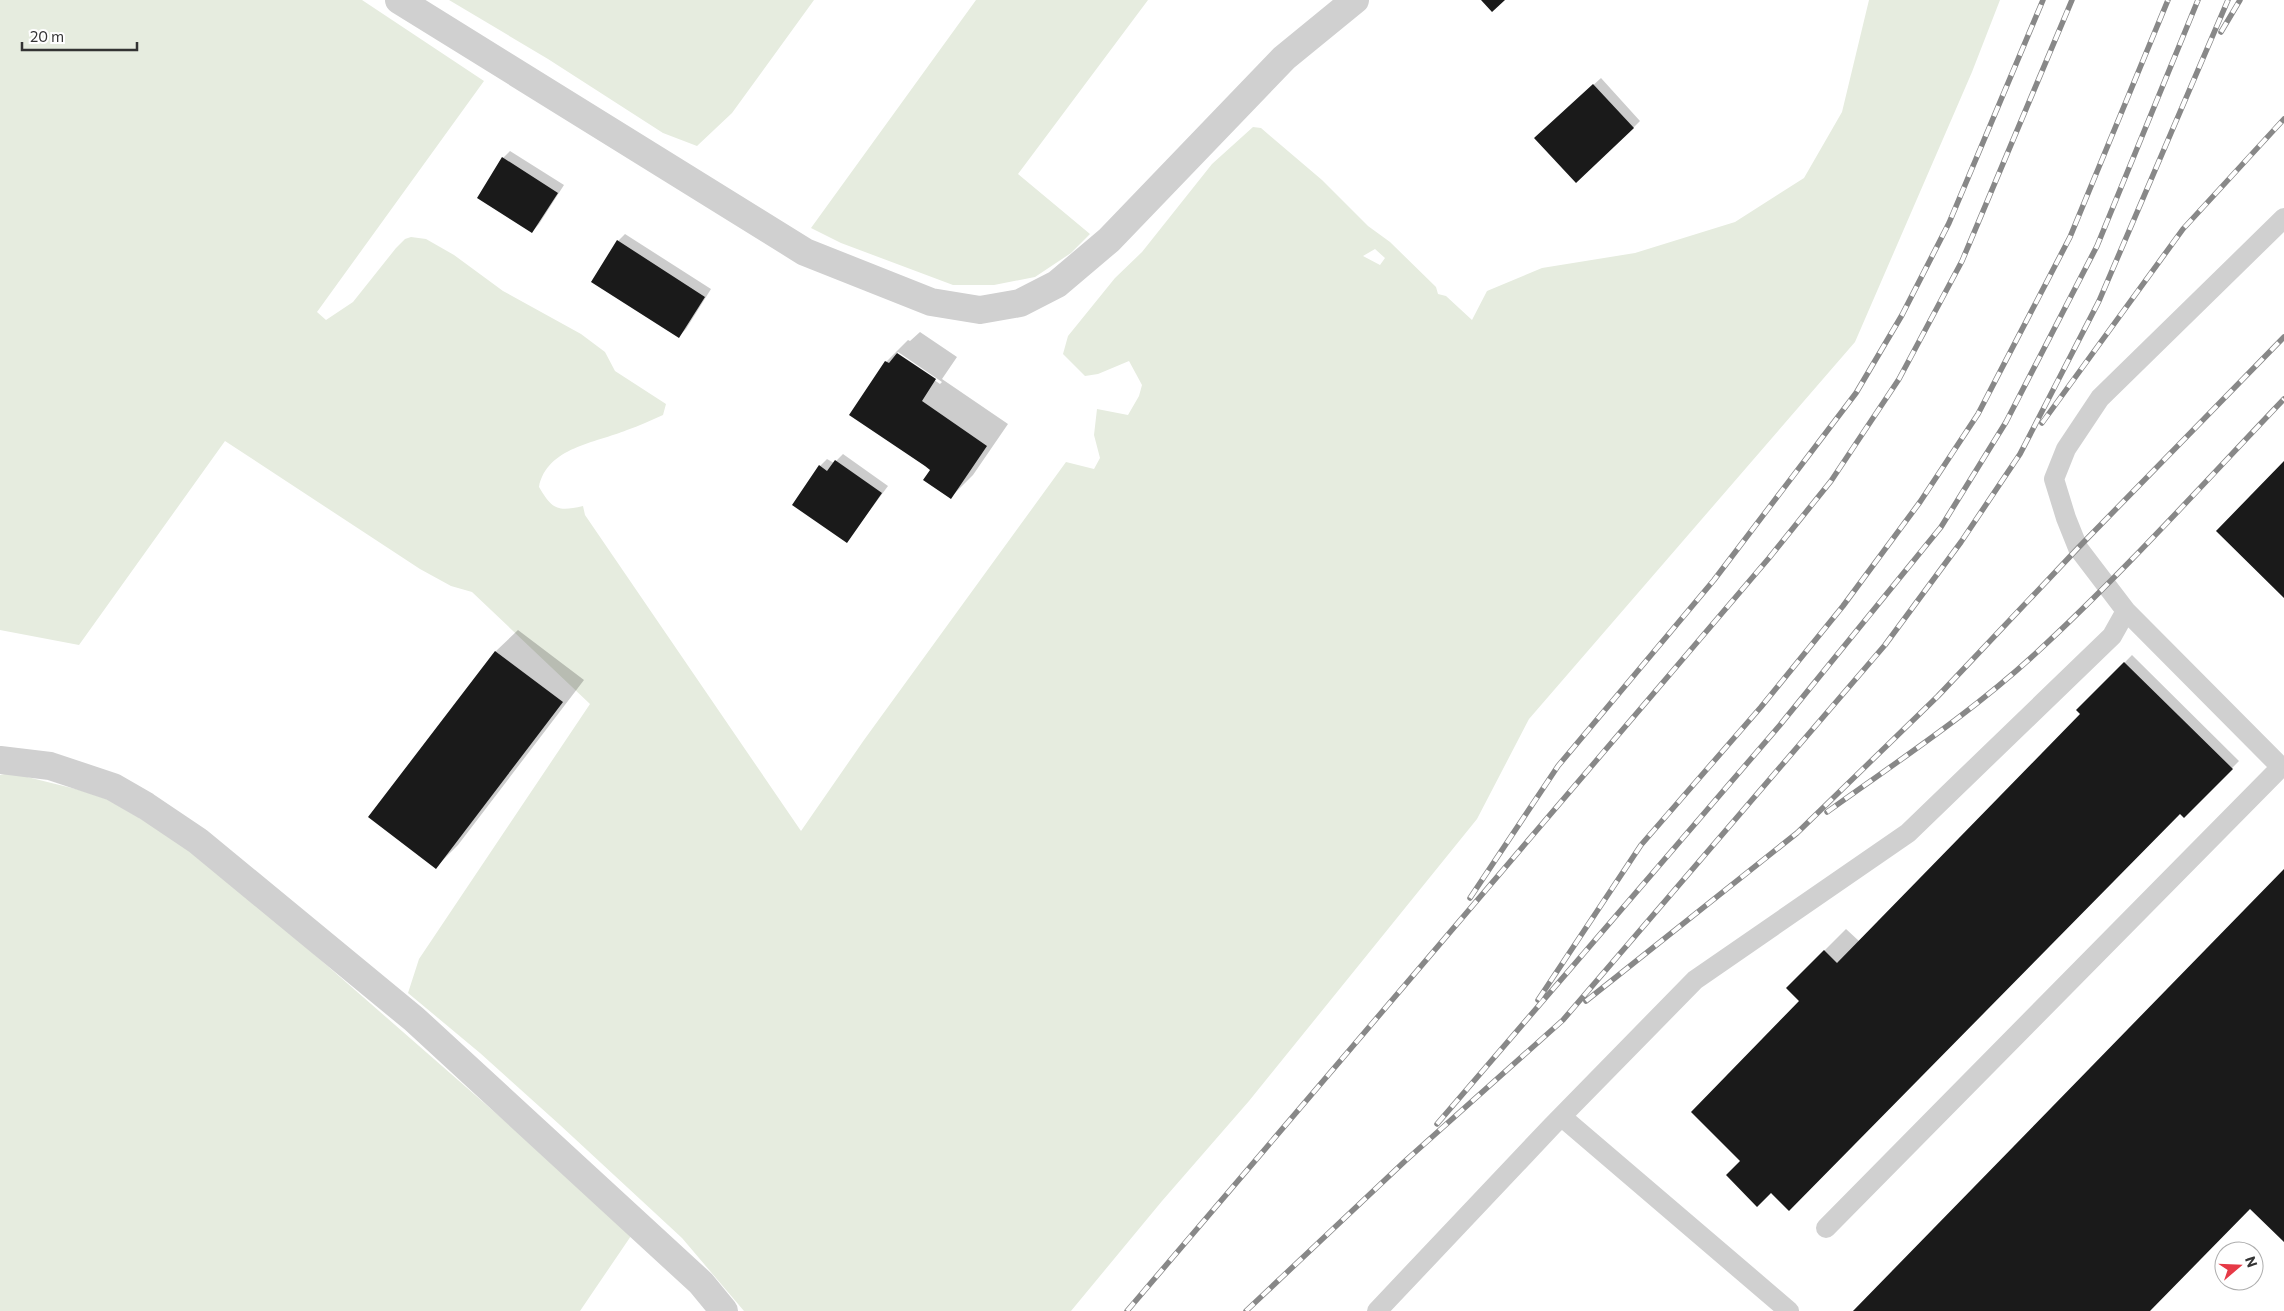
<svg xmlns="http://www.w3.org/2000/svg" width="2284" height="1311" font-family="Commissioner,sans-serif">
	<rect width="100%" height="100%" fill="#fff"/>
	<path fill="#e6ecdf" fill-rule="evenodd" d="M0,0H362L484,81L317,312L326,320L353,302L396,248L405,239L411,237L426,239L454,255L503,291L581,334L605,352L615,371L666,404L663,415C651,420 639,426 627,430C596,443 547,447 539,487C552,509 557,512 583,506L585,515L801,831L864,740L1066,462L1094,469L1100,458L1094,435L1097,409L1128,415L1139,396L1142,385L1129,361L1098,374L1085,376L1063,354L1068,336L1115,278L1142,252L1212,164L1253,127L1261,128L1322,180L1368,226L1390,242L1436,287L1438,294L1446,296L1472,320L1487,291L1542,268L1635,253L1735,222L1804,178L1842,112L1869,0H2000L1972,72L1855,342L1529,719L1477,819L1249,1101L1162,1201L1071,1311H744L682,1238L560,1125L480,1053L408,993L419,959L590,704L472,592L451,586L420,569L225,441L79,645L0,630ZM1375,249L1385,258L1380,265L1363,256Z
		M449,0H814L732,113L697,146L663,133L548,59Z
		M976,0H1148L1018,174L1090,234L1071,253L1035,277L994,285H953L841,243L811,228Z
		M11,773L100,795L196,851L633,1233L580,1311H0V775Z"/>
	<path fill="#0003" fill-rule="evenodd" d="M1601,78L1640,121L1633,128L1543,131Z
		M510,151L564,185L539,224L532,232L503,158Z
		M625,234L711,289L686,329L679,336L618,241Z
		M920,332L957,357L942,379L1008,424L973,475L951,497L931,470L851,414L886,362L908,340L910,341ZM898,352L942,382L940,384L896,354Z
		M843,454L888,486L847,541L820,466L827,459L834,463Z
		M518,630L584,680L458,845L436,867L370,816L496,651Z
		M2132,655L2239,761L2184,817L2180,812L1741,1161L1801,1001L1787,988L1846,929L1859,941L2082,714L2078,710Z"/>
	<path fill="#1a1a1a" d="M1481,0H1505L1492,12Z
		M1593,84L1634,128L1576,183L1534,138Z
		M502,157L558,193L532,233L477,198Z
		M617,240L705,297L679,338L591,282Z
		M897,353L936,379L922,401L987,446L951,499L923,480L930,470L925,466L849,415L885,361L889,363Z
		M835,460L882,493L847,543L792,505L819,465L827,471Z
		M2284,461V598L2216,531Z
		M495,651L563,702L436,869L368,817Z
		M2124,662L2233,769L2184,818L2180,814L1789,1211L1771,1193L1757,1207L1726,1175L1740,1161L1691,1112L1799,1001L1786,988L1824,950L1837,963L2080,714L2076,710Z
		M2284,869V1242L2250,1209L2150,1311H1853Z"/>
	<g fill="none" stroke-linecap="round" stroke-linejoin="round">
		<path stroke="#d0d0d0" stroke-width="20" d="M1562,1117L1789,1311
			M1826,1228L2281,767L2126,611
			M1377,1311L1552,1126L1695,980L1908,833L2112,636L2126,611L2078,548L2066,518L2054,479L2066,449L2100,398L2284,218"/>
		<path stroke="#d0d0d0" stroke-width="28" d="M399,0L805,252L931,302L980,310L1020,303L1057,284L1109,240L1284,58L1355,0
			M0,760L50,766L113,787L146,806L198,841L414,1019L701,1283L724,1311"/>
		<g stroke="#888" stroke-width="5.5">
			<path id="rail" d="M2221,32L2240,0
				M2042,423L2183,229L2284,119
				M1827,812C1898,761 1971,713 2035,654C2122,574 2202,485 2284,399
				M1470,898L1558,766L1714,580L1856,393L1902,315L1949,223L2043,0
				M1538,1000L1641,845L1761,707L1843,606L1920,502L1978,414L2070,237L2168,0
				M1586,1001L1797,833L1938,696L2078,548L2284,337
				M1437,1124L1780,725L1941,527L2006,422L2097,246L2198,0
				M1127,1311L1769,558L1831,481L1899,379L1962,261L2072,0
				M1246,1311L1404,1162L1563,1020L1885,645L1961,542L2020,454L2099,301L2228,0"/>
		</g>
		<use href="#rail" stroke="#fff" stroke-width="4" stroke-dasharray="11" stroke-linecap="butt"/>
	</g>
	<g transform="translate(2239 1266) rotate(71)"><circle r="24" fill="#ffffff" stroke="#adadad"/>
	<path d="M0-4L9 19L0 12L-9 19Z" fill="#e63946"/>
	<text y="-8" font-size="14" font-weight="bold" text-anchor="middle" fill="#333333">N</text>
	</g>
	<path d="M22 42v8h115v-8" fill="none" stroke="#333333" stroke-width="2.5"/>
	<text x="30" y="42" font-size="15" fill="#333333" stroke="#ffffff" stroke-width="4" paint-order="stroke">20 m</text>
</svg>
